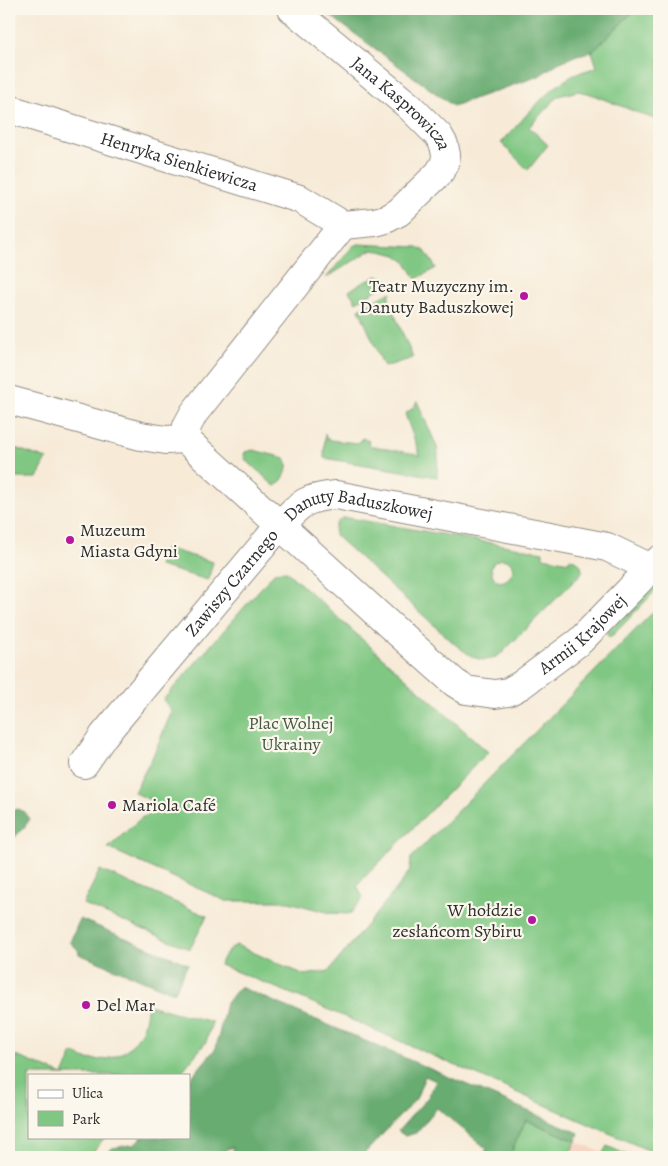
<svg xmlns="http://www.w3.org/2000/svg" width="668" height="1166" font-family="Alegreya,serif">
	<rect width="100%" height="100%" fill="#fbf7ec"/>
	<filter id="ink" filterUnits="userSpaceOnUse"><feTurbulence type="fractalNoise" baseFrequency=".02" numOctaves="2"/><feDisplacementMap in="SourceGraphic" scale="10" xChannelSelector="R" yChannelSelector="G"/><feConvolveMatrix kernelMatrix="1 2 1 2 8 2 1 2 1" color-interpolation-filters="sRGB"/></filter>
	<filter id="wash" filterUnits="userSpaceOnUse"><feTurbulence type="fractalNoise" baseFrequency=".0096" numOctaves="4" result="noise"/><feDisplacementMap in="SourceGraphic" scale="20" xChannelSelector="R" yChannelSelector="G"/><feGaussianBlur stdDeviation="1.12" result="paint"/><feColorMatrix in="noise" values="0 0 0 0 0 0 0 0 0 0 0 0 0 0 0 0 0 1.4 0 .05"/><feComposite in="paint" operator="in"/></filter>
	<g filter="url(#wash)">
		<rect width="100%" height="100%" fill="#f7ebd8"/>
		<path fill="#f4d3c1" d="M576,1141L613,1157H568Z"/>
		<path fill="#80c783" stroke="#567957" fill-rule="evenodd" d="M636,9H659V121L588,93L578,91L558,96L529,127L548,145L528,170L501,143C522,121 550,84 579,73C584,71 591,69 597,67L592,52Z
			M358,244L418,247L425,251L436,268L416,279L406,262L396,255L381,251L371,250L326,278L353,246Z
			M377,276L383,277L390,282L356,302L349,291L358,285Z
			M391,292L389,297V301L413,358L384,367L359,309Z
			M417,401L437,447L438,455L437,477L324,458L325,434L326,438L330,440L357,443L360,442L362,438L368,440L369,444L371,446L420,455L405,414L414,407Z
			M9,446L47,459L37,478H10Z
			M253,450L285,458C291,467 284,481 275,486L272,484L245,459L244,455L245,452Z
			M343,518H349L543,552V557L569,562L570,558C578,561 582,564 582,572L578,577L503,652C484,667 474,658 457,646L336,536C332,529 335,522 343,518ZM501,559C532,562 495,602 491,568L494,562Z
			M165,548L213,562L208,580L159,566Z
			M280,571H286L488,752L357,885L363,898L350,914L330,913L285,901H226L108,848L141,818L165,808L134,792L153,756L172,711L163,700L275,572Z
			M659,578V587L610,638L606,633Z
			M659,606V1155L304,999L220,965C222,956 228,950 236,945L305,975L329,971L402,882L410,870L411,858Z
			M100,870L207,916L190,949L83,904Z
			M148,1005L212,1022L206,1042L179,1075H63L73,1053C77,1055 82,1058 87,1059C112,1063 133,1051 143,1028C146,1021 146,1012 148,1005Z
			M9,1053L63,1075H29V1137H105L89,1157H9Z
			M526,1120L576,1141L568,1157H509Z
			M607,1146L632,1157H613L603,1153Z"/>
		<path fill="#68ac71" stroke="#4a6c4e" d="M321,9H636L592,52L577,55L558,63L539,76L453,106Z
			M18,809L25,812L30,819L23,829L9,843V812Z
			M80,919L188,964L174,993L79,954L78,950L70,942Z
			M240,987L579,1133L576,1141L526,1120L509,1157H481L487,1149L437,1108L416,1133L405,1136L398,1131L428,1097L436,1081L425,1076L416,1099L361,1157H232L233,1147L225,1150V1157H104L112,1148L135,1144L141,1137H189V1080L216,1048L226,1003Z"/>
	</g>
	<g filter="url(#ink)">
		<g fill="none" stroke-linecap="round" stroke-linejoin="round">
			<g stroke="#918b82" stroke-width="30">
				<g id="minor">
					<path id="s1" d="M292,9L409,106L439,136L444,145L446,155L445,163L439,173L399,212L386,219L375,222L343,225"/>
					<path id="s2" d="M9,109L300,199L343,225"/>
					<path d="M9,400L141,436L166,440L185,439"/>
					<path id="s3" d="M185,439L395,630L455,683L466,690L495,694L508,692L521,685L580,641L659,560"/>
					<path d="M185,439L187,426L194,413L343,225"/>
					<path id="s4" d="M84,764L104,735L280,525C301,503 305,498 336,495L597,545L607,547L651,568"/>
				</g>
			</g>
			<use href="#minor" stroke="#fff" stroke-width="28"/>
		</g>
	</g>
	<g fill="#b5179e" stroke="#fbf7ec" stroke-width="2">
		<circle cx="524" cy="296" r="5"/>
		<circle cx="70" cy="540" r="5"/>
		<circle cx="112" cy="805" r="5"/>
		<circle cx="532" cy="920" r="5"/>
		<circle cx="86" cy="1005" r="5"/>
	</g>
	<g text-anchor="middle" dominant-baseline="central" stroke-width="4.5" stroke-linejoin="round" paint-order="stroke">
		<g font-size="18" fill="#2b2b2b" stroke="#fbf7ec">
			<text stroke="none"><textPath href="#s1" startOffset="145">Jana Kasprowicza</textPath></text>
			<text stroke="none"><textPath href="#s2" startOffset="178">Henryka Sienkiewicza</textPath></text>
			<text stroke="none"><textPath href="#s4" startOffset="396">Danuty Baduszkowej</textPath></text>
			<text stroke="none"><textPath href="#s4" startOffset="234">Zawiszy Czarnego</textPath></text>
			<text stroke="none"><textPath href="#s3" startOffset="514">Armii Krajowej</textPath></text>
		</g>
		<g font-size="18" fill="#2b2b2b" stroke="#fbf7ec" text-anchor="start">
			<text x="514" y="286" text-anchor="end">Teatr Muzyczny im.<tspan x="514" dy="21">Danuty Baduszkowej</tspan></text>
			<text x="80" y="530">Muzeum<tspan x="80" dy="21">Miasta Gdyni</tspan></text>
			<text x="122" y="805">Mariola Café</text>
			<text x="522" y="910" text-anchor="end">W hołdzie<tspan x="522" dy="21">zesłańcom Sybiru</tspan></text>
			<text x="96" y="1005">Del Mar</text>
		</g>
		<g font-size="18" fill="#445a45" stroke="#fbf7ec">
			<text x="291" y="723">Plac Wolnej<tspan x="291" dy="21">Ukrainy</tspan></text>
		</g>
	</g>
	<rect width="668" height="1166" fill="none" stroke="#fbf7ec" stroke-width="30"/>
	<rect x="28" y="1074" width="162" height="65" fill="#fbf7ec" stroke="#a8a59f"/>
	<rect x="38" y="1090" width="25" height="8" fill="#ffffff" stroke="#a8a59f"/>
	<text x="72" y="1098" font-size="15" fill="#2b2b2b">Ulica</text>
	<rect x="38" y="1111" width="25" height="15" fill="#80c783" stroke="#a8a59f"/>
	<text x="72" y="1124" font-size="15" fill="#2b2b2b">Park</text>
</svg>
